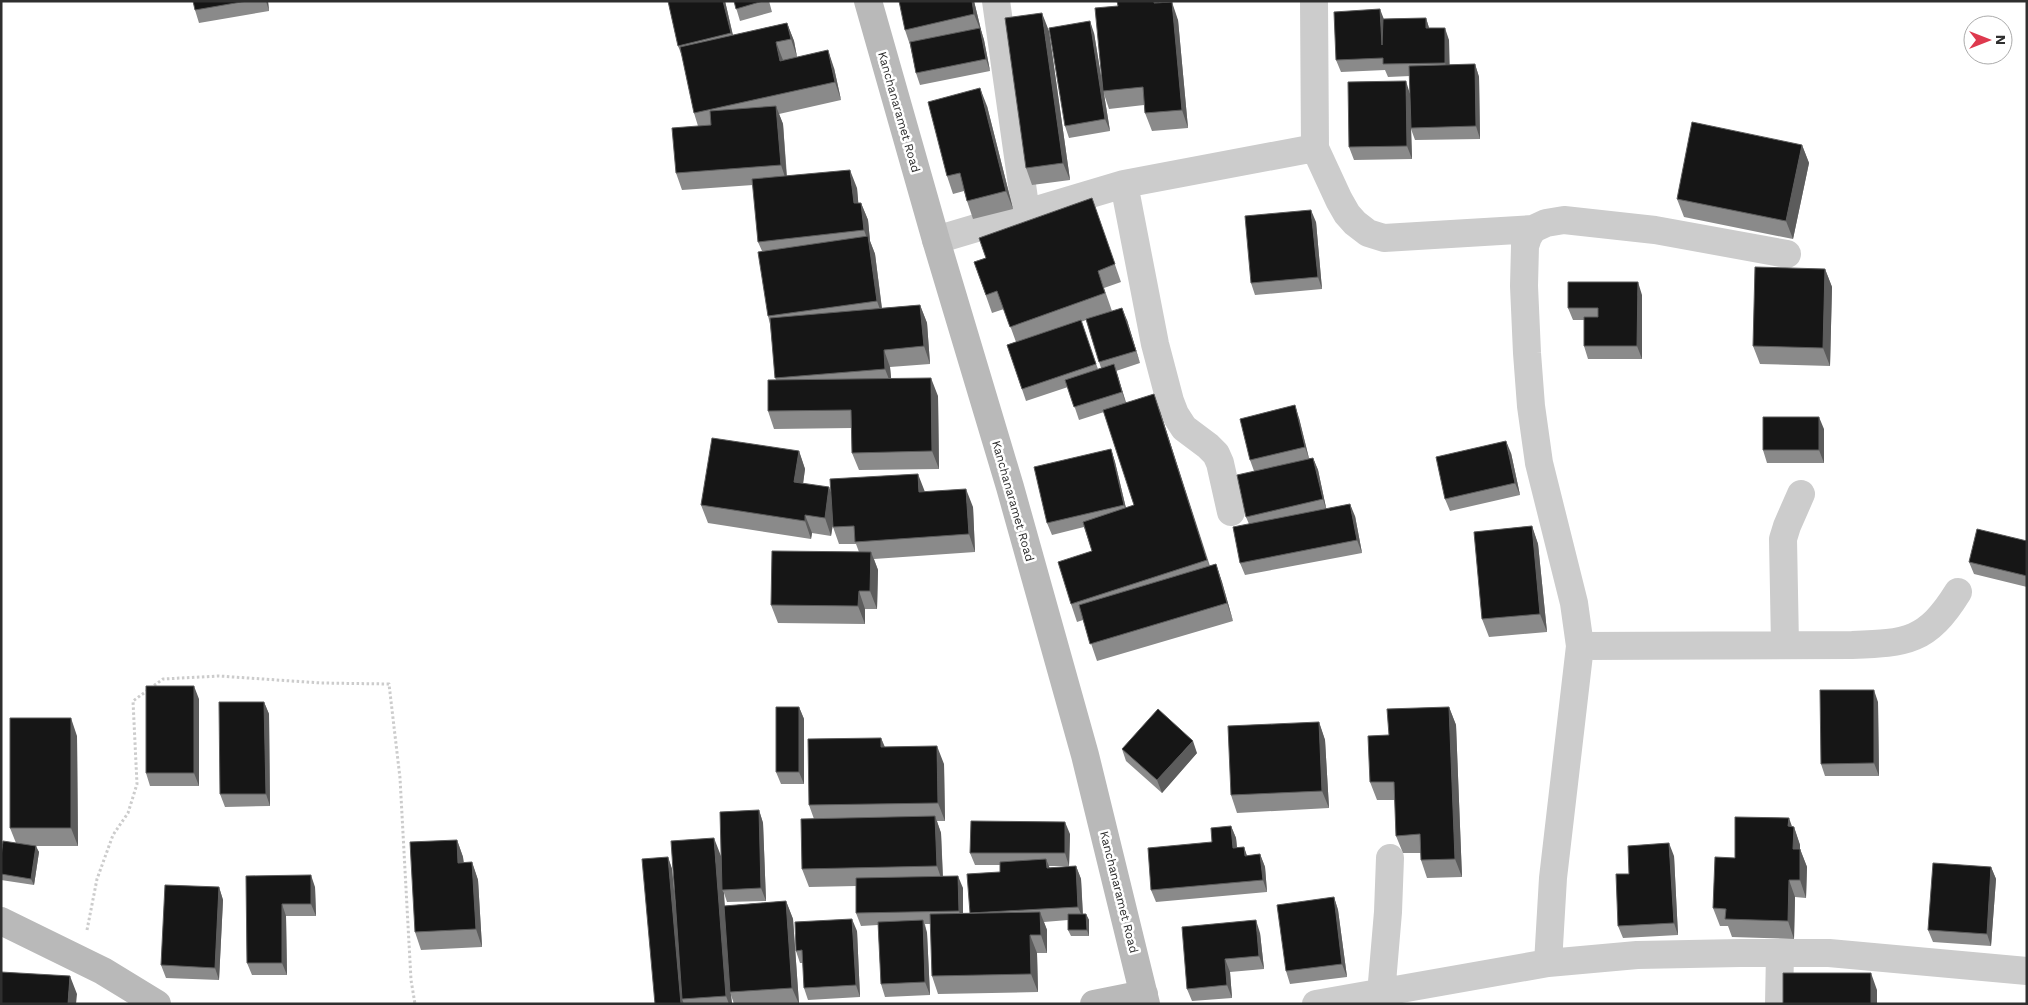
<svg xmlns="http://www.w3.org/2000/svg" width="2028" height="1005" font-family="'Work Sans',sans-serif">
	<rect width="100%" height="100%" fill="#fff"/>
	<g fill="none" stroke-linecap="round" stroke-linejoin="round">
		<path stroke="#ccc" stroke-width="3" stroke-dasharray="2.5 2.5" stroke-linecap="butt" d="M87,930L97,879L113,835L128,813L137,784L133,701L163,679L219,676L321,683L389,684L400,778L411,980L415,1004"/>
		<path stroke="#ccc" stroke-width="28" d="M996,1L1026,213
			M1314,1L1315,148L1339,200L1347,214L1355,223L1368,233L1384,238L1533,229
			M1124,184L1155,344L1170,401L1175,414L1184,428L1208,446L1216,454L1220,463L1231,512
			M936,240L1124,184L1315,148
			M1785,645L1783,539L1787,526L1801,494
			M1580,646L1852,645C1907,643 1927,642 1958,592
			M1548,963L1553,878L1580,646L1574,603L1539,463L1531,406L1527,353L1524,286L1525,246L1528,237L1533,229L1546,223L1564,220L1655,230L1787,254
			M1381,994L1388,912L1390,858
			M1316,1004L1548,963L1637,955L1741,953H1829L2027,971
			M1779,1004L1780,953"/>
		<path stroke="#b9b9b9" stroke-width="28" d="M868,1L936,240L1010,487L1085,755L1146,1004
			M1,921L103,971L157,1004
			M1094,1004L1144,994"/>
	</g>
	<path fill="#8a8a8a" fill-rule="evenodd" d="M193,1H268L269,11L199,23L195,10Z
		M668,1H725L733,35L787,23L794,41L797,57L834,68L841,100L779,114L783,124L787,176L857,188L858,203H861L868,220L870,241L875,254L882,308L920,305L927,323L930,364L890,367L891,379L938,396L939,469L859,470L852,453V428L774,429L768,411L776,380L770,324L768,316L762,251L758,242L753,185L682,190L676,173L698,126L694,113L682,56L678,46Z
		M734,1H769L772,12L740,21Z
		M974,1L981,30L984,40L990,71L920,85L916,73L910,45L905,30Z
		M1031,1H1051L1032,2Z
		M1117,1H1159V3L1178,20L1188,128L1152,131L1145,113L1144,105L1109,109L1104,94L1110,131L1069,138L1065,126L1094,33L1102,82L1118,6Z
		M1426,18L1429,28L1449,40V65L1475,64L1479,77L1480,139L1415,140L1411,129L1412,159L1354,160L1349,147L1410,93V76L1388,77L1385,70L1341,72L1336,60L1384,19Z
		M1049,31L1070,180L1032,185L1026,168Z
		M987,106L1013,209L973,219L967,201L964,191L953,194L947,176Z
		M1802,145L1809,163L1793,239L1684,217L1677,199Z
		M1092,198L1121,282L1104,288L1112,311L1127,320L1140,363L1116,371L1126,402L1160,411L1210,566L1216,564L1222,582L1233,621L1097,661L1083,620L1077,622L1071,604L1092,551L1084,527L1052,535L1047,523L1111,449L1115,462L1126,508L1134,505L1104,412L1079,420L1068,387L1026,401L1007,345L1016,342L1004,309L992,313L974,262L986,258ZM1086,320L1101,368L1098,369L1081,322Z
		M1316,222L1322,289L1255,295L1251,283Z
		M1825,269L1832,287L1830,366L1760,364L1753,346Z
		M1642,295V359H1588L1584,346V320H1573L1568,308Z
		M1299,418L1309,458H1313L1318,470L1326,508L1355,516L1362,553L1245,575L1240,563L1249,524L1246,517L1254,471L1250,460Z
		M1824,429V463H1767L1763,450Z
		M799,451L805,469L803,483L831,492H925L973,507L975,552L874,559L878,570L877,609H865V624L778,623L771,605L859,552L856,544H839L833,527V524L831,536L812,533L811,539L708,523L701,505Z
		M1511,453L1520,495L1450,511L1445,499Z
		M1532,526L1538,544L1547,632L1489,637L1482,619Z
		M2027,541V587L1974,574L1969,562Z
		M199,699V786H150L146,773Z
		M264,702L269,714L270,806L225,807L220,794Z
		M1878,702L1879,776H1825L1821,764Z
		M799,707L804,719V784H781L776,772Z
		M1449,707L1456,725L1462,877L1427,878L1421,860V853H1403L1396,836L1395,800H1377L1370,782Z
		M1319,722L1325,740L1329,808L1237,813L1231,795Z
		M77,736L78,846H34L39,852L34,885L1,880V857L16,843L10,828Z
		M881,738L885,747L944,764L945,821H937L941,833L943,876L963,888V913H970L1000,872V865H975L970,853L1070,834L1069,866H1049V868L1076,866L1081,879L1083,914H1086L1089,920V936H1071L1068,930V920L1044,922L1047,930V953H1037L1038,992L938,994L932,976L931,924H925L927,933L930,995L885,997L881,984L878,925L861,926L856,913V886L809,887L802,869L814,819L809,805Z
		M1122,749L1197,753L1162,793L1126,761Z
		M759,810L763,823L766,901L727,902L724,893V906L786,901L793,919L799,1004H734L731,995L732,1004H684V1003V1004H655L668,857L672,869L676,912L721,856L722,866Z
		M1231,826L1236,838L1237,847H1244L1247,856L1260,854L1265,867L1267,892L1156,902L1151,890Z
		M1792,826L1794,827L1800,845V849L1807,867L1806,898L1795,897L1794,939L1732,937L1728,926H1720L1713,908L1735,858Z
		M457,840L463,857L464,862H472L478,880L482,947L421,950L415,932Z
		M1674,856L1678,935L1623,938L1618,926L1629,874Z
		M1991,867L1996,879L1991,946L1933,942L1928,930Z
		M246,876L315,887L316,916H286L287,975H252L247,963Z
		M219,887L223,900L219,980L166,978L161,965Z
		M1334,897L1338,910L1347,977L1290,984L1286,971Z
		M857,931L860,997L808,1000L804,988L803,963H800L796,951Z
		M1260,933L1264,969L1230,972L1232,998L1192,1001L1187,989Z"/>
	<path fill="#5c5c5c" d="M266,1H268L269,11Z
		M723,1H725L735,45L731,33Z
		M972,1H974L981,30L984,40L990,71L986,59L980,29L974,14Z
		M1172,2L1178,20L1188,128L1182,110Z
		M1380,9L1385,22L1382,45Z
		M1042,13L1049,31L1070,180L1063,163Z
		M1426,18L1430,31L1426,28Z
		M1090,21L1094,33L1110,131L1105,119Z
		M787,23L794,41L797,57L791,39Z
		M1445,28L1449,40L1450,76L1445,63Z
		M776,42L783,60L780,61Z
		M828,50L834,68L841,100L835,82Z
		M1475,64L1479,77L1480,139L1476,126Z
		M1406,81L1410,94L1412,159L1407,146Z
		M980,88L987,106L1013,209L1006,191Z
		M776,106L783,124L787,183L781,165Z
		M1802,145L1809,163L1793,239L1786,221Z
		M850,170L857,188L860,221L854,203Z
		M861,203L868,220L870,241L875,254L883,318L877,301L869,244L864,230Z
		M1311,210L1316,222L1322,289L1318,277Z
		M1825,269L1832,287L1830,366L1823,348Z
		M1638,282L1642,295V359L1637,346Z
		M920,305L927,323L930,364L924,346Z
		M1122,308L1127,320L1140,363L1136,351Z
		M884,350L890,367L892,387L885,369Z
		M1114,364L1118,376L1126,404L1122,392Z
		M931,378L938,396L939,469L932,451Z
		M1154,394L1160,411L1213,578L1207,560Z
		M1295,405L1299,418L1309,459L1305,447Z
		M1819,417L1824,429V463L1819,450Z
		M1506,441L1511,453L1520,495L1515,483Z
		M1111,449L1115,462L1128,517L1124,505Z
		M799,451L805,469L801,499L794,482Z
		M1313,458L1318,470L1327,512L1323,499Z
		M918,474L925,492H919Z
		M829,487L836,505L831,536L825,518Z
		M966,489L973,507L975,552L969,534Z
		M1350,504L1355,516L1362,553L1357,540Z
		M805,515L812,533L811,539L805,521Z
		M1532,526L1538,544L1547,632L1540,614Z
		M871,552L878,570L877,609L870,591Z
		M1216,564L1222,582L1233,621L1227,603Z
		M859,591L865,609V624L858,606Z
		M194,686L199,699V786L194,773Z
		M1874,690L1878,702L1879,776L1874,763Z
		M264,702L269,714L270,806L266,794Z
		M799,707L804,719V784L799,772Z
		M1449,707L1456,725L1462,877L1455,859Z
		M71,718L77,736L78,846L71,828Z
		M1319,722L1325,740L1329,808L1322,791Z
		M881,738L888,756L881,747Z
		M1193,741L1197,753L1162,793L1157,780Z
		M937,746L944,764L945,821L938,803Z
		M759,810L763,823L766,901L761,888Z
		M935,816L941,833L943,884L937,866Z
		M1789,818L1794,832V827L1800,845V867L1793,849L1788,826Z
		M1065,822L1070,834L1069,866L1065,853Z
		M1231,826L1236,838L1238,860L1233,848Z
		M714,838L721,856L723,890H722L724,893L731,992H730L731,995L732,1004H729L726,996Z
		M457,840L463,857L464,881L458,863Z
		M1669,843L1674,856L1678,935L1674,923Z
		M36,846L39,852L34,885L31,879Z
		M1244,847L1248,859L1245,856Z
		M1800,849L1807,867L1806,898L1800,880Z
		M1260,854L1265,867L1267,892L1263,880Z
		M668,857L672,869L684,999H682L684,1004H681Z
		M1046,859L1051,871L1047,868Z
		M472,862L478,880L482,947L476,929Z
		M1076,866L1081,879L1083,919L1078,907Z
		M1991,867L1996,879L1991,946L1987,934Z
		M311,875L315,887L316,916L311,904Z
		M958,876L963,888V924L959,911Z
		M1789,880L1795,897L1794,939L1788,921Z
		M219,887L223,900L219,980L215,968Z
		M1334,897L1338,910L1347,977L1342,964Z
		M786,901L793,919L799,1004L792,988Z
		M282,904L286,916L287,975L282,963Z
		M1040,912L1047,930V953L1041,935Z
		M1086,914L1089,920V936L1087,930Z
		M852,919L857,931L860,997L856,985Z
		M923,920L927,933L930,995L925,982Z
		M1256,920L1260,933L1264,969L1259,956Z
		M1030,935L1037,953L1038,992L1031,974Z
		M1225,959L1230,972L1232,998L1227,985Z
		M1871,973L1877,990V1004H1871Z
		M70,976L77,994L76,1004H68Z"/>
	<path fill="#161616" stroke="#5c5c5c" d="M193,1H247L195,10Z
		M668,1H723L731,33L678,46Z
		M734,1H763L736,9Z
		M899,1H972L974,14L905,30Z
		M1117,1H1154V3L1172,2L1182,110L1145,113L1143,87L1103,91L1095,8L1118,6Z
		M1380,9L1382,45L1383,19L1426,18V28H1445V63L1383,64V58L1336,60L1334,12Z
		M1042,13L1063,163L1026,168L1005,18Z
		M1090,21L1105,119L1065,126L1049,28Z
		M787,23L791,39L776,42L780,61L828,50L835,82L694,113L680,47Z
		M980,28L986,59L916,73L910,42Z
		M1475,64L1476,126L1411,128L1409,66Z
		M1406,81L1407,146L1349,147L1348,82Z
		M980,88L1006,191L967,201L960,173L947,176L928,102Z
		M776,106L781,165L676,173L672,128L711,125L710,111Z
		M1692,122L1802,145L1786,221L1677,199Z
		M850,170L854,203H861L864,230L758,242L752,179Z
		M1092,198L1115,264L1098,271L1105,293L1010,327L997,291L986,295L974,262L986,258L979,238Z
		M1311,210L1318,277L1251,283L1245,216Z
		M868,236L877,301L768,316L758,252Z
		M1755,267L1825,269L1823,348L1753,346Z
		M1568,282H1638L1637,346H1584V317H1598V308H1568Z
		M920,305L924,346L884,350L885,369L775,378L770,318Z
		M1122,308L1136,351L1099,362L1086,319Z
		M1081,320L1096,364L1022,389L1007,345Z
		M1114,364L1122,392L1074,407L1065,380Z
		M931,378L932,451L852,453L851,410L768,411V380Z
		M1154,394L1207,560L1071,604L1058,562L1092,551L1083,522L1134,505L1103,410Z
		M1295,405L1305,447L1250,460L1240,419Z
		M1763,417H1819V450H1763Z
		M712,438L799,451L794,482L829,487L825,518L805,515V521L701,505Z
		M1506,441L1515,483L1445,499L1436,457Z
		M1111,449L1124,505L1047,523L1034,467Z
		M1313,458L1323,499L1246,517L1237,475Z
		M918,474L919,492L966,489L969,534L855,542L854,526L833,527L830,479Z
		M1350,504L1357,540L1240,563L1233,527Z
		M1532,526L1540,614L1482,619L1474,532Z
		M1977,529L2027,541V576L1969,562Z
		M772,551L871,552L870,591H859L858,606L771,605Z
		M1216,564L1227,603L1090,644L1079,605Z
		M146,686H194V773H146Z
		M1820,690H1874V763L1821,764Z
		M219,702H264L266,794H220Z
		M776,707H799V772H776Z
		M1449,707L1455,859L1421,860L1420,834L1396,836L1394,782H1370L1368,736L1389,735L1387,709Z
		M1158,709L1193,741L1157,780L1122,749Z
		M10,718H71V828H10Z
		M1319,722L1322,791L1231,795L1228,726Z
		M881,738V747L937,746L938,803L809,805L808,739Z
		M759,810L761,888L722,890L720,812Z
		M935,816L937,866L802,869L801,819Z
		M1735,817L1789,818L1788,826L1794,827L1793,849H1800V880H1789L1788,921L1725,919L1726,909L1713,908L1715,857L1735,858Z
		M971,821L1065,822V853H970Z
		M1231,826L1233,848L1244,847L1245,856L1260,854L1263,880L1151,890L1148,848L1212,842L1211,828Z
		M714,838L726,996L682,999L671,841Z
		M457,840L458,863L472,862L476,929L415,932L410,842Z
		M3,841L36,846L31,879L1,874V857Z
		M1669,843L1674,923L1618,926L1616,874H1629L1628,846Z
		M668,857L681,1004H655L642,859Z
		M1046,859L1047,868L1076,866L1078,907L970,913L967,874L1000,872V862Z
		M1933,863L1991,867L1987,934L1928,930Z
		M311,875V904H282V963H247L246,876Z
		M958,876L959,911L856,913V878Z
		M165,885L219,887L215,968L161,965Z
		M1334,897L1342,964L1286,971L1277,905Z
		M786,901L792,988L730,992L724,906Z
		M1040,912L1041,935H1030L1031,974L932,976L930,914Z
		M1068,914H1086L1087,930H1068Z
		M852,919L856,985L804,988L802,950L796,951L795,922Z
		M923,920L925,982L881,984L878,922Z
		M1256,920L1259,956L1225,959L1227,985L1187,989L1182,927Z
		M1,972L70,976L68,1004H1Z
		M1783,973H1871V1004H1783Z"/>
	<g text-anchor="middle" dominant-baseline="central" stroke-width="5" stroke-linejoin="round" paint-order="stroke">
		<g font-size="12" fill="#2f2f2f" stroke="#fff">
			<text transform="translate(899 112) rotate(74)">Kanchanaramet Road</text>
			<text transform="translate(1013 501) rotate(74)">Kanchanaramet Road</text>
			<text transform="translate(1119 892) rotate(76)">Kanchanaramet Road</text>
		</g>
	</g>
	<rect width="2028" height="1005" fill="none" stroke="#2f2f2f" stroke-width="5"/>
	<g transform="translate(1988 40) rotate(90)"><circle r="24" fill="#ffffff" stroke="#acacac"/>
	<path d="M0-4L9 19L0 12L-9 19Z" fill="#de394e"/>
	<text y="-8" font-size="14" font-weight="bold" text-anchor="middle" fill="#2f2f2f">N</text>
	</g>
</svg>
